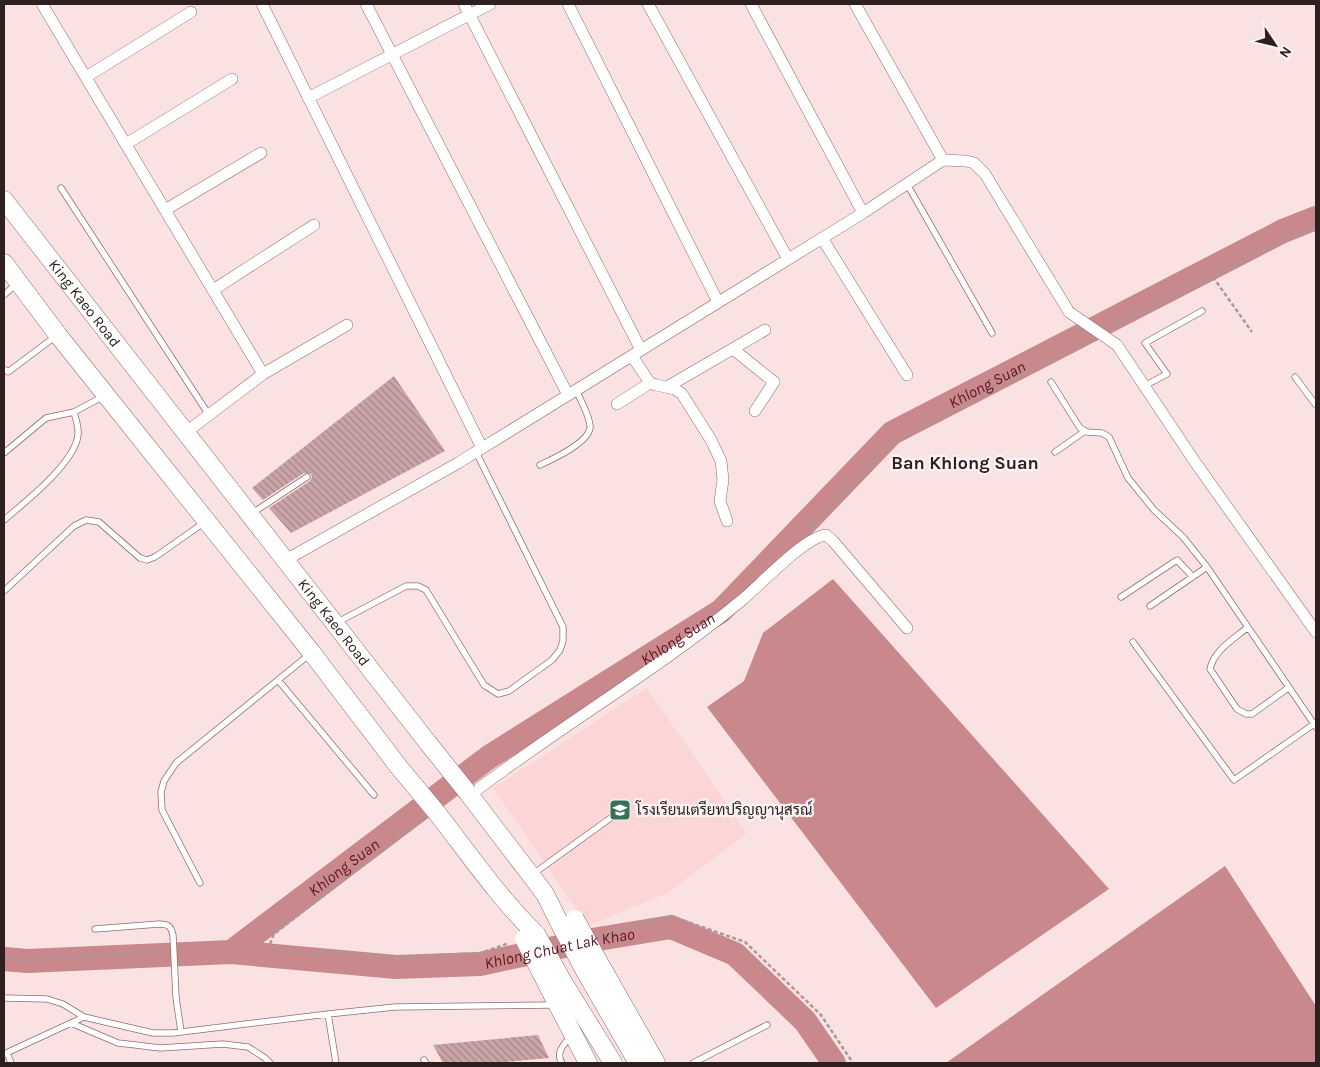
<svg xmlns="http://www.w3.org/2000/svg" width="1320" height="1067" font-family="Karla,Sarabun,sans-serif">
	<defs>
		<pattern id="building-back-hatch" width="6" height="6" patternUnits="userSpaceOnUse" patternTransform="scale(1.25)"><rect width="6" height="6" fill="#cba5a6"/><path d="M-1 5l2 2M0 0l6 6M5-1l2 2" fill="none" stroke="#a58687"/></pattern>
	</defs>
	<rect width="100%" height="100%" fill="#fae2e3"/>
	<path fill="#fcd6d7" d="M647,688L747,833L667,893L588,926L493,788Z"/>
	<path fill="#c8888c" d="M833,579L1109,889L936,1008L707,707L744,681L763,633Z
		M1225,866L1316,1006V1063H946Z"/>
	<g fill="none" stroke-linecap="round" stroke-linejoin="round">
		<g stroke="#c8888c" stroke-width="24">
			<path id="s1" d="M231,952L489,757L721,611L892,433L1283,231L1316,218"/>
			<path id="s2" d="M4,959L27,961L231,952L396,967L480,964L592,940L671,927L735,954L805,1021L834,1063"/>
		</g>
	</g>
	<path fill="url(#building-back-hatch)" d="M394,376L445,451L291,533L269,508L310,481L312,477L311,474L304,473L263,500L252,488Z
		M538,1035L549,1058L495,1063H443L433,1045Z"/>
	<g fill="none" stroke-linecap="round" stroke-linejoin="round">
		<g stroke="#8f6d6e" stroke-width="7">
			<path id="lane" d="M907,184L992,333
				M61,188L209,415
				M4,295L17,283
				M4,369L8,372L56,336
				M1295,377L1316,405
				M1051,382L1080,428L1087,432L1102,433L1109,437L1128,478L1154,510L1183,537L1207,567L1316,727
				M1144,386L1167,374L1145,343L1202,311
				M1055,452L1085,431
				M4,453L46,418L74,412L104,396
				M540,465C553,459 588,443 590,428C591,418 580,399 576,390
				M251,514L307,477
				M4,520C25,502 75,463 78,435C79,427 76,420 74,412
				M4,591L74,526L86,520L99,522L140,558L147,560L155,557L205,522
				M1121,597L1177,560L1193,577
				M1150,606L1207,567
				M338,622L406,586H418L426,590L484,685L498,694L509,691L552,660L560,650L563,641V627L476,452
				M1248,627C1234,639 1214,650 1210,669L1237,709L1246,714H1252L1288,688
				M1133,642L1234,780L1314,724
				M278,680L374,795
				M533,874L616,814
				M200,883L162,810L161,792L164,781L176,763L310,654
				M95,929L159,924C168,924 171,926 173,935L176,997L181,1032
				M4,998L47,999L63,1004L84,1017
				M328,1014L336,1063
				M71,1023L118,1043L136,1045L160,1048L223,1044L248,1047L265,1058L270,1063
				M7,1053L11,1063
				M4,1054L84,1017L153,1033H173L328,1014L395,1007L555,1005
				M424,1060L426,1063
				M562,1063C555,1053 564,1044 571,1036
				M693,1063L767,1025"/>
		</g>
		<g stroke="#8f6d6e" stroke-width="12">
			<path id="street" d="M42,4L263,374L185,433
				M262,4L482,448
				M366,4L568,395
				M464,4L641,350
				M568,4L718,302
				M648,4L788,259
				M751,4L863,213
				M855,4L943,160
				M86,77L191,12
				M308,98L490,4
				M126,144L232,79
				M165,210L261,153
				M822,238L907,375
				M213,290L314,225
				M1117,345L1195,462L1316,632
				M733,349L774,382L755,411
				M632,356L650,383L656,385L675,389L682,394L711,440L721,461L723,480L720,501L727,521
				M263,374L347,325
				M667,387L765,330
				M617,404L650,383
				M284,561L458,463L863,213L943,160L966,161L974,163L985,174L1069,312
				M470,795C559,727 656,671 742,600C759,586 806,536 826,535L833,541L907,628"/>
		</g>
		<g stroke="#8f6d6e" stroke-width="19">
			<g id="primary">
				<path id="s3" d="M4,200L428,743"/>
				<path d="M4,263L58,335L312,653L398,766"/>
				<path d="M468,793L545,894L560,924"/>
				<path d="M437,813C469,854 499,898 536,934"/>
				<path d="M601,966L656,1063"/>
				<path d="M586,973L638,1063"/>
				<path d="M563,982L613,1063"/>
				<path d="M548,986L588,1063"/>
			</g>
		</g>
		<path stroke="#ac9899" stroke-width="2.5" stroke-dasharray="4 2.5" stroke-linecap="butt" d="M1213,277L1252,332
			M1112,327L1285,240L1316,227
			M809,527L894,441L1088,340
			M423,819L274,934L270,944L282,951L398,957L481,953L509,943
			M602,935L671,916L745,942L821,1015L853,1063
			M4,957L25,960L165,951"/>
		<use href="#lane" stroke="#fff" stroke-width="5.5"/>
		<use href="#street" stroke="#fff" stroke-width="11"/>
		<use href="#primary" stroke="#fff" stroke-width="18"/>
		<g stroke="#8f6d6e" stroke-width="12" stroke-linecap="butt">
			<path id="street-bridge" d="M1069,312L1117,345"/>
		</g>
		<g stroke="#8f6d6e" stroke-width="19" stroke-linecap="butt">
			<path id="primary-bridge" d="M428,743L468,793
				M398,766L437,813
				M575,919L601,966
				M560,924L586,973
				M536,934L563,982
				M524,939L548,986"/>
		</g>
		<use href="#street-bridge" stroke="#fff" stroke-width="11"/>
		<use href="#primary-bridge" stroke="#fff" stroke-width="18"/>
	</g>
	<defs>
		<g id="school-square" transform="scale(1.125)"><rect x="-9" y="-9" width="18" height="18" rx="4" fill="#36715a" stroke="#fcf4f4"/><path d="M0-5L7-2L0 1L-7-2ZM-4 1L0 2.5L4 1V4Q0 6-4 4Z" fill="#fff"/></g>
	</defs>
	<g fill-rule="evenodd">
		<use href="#school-square" x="620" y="810"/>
	</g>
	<g text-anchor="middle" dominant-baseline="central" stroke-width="4.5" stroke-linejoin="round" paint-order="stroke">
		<g font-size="15" fill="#2e2020" stroke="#fcf4f4">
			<text stroke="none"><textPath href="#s3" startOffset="131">King Kaeo Road</textPath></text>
			<text stroke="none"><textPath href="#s3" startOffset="536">King Kaeo Road</textPath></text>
		</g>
		<g font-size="15" fill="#2e2020" stroke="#fcf4f4" text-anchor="start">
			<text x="636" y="810">โรงเรียนเตรียทปริญญานุสรณ์</text>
		</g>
		<g font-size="16" font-style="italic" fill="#601321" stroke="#fcf4f4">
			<text stroke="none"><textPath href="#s1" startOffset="951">Khlong Suan</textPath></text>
			<text stroke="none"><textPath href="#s1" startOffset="546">Khlong Suan</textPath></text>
			<text stroke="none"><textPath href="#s1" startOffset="141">Khlong Suan</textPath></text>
			<text stroke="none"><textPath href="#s2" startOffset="558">Khlong Chuat Lak Khao</textPath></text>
		</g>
		<g font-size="18" font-weight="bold" fill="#2e2020" stroke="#fcf4f4">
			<text x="965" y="463">Ban Khlong Suan</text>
		</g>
	</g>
	<rect width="1320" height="1067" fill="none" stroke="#2e2020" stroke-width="10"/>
	<g transform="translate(1275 45) rotate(125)" stroke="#fcf4f4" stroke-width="4" paint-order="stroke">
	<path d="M0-4L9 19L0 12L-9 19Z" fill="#2e2020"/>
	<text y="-8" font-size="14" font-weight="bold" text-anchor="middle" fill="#2e2020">N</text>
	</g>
</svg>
